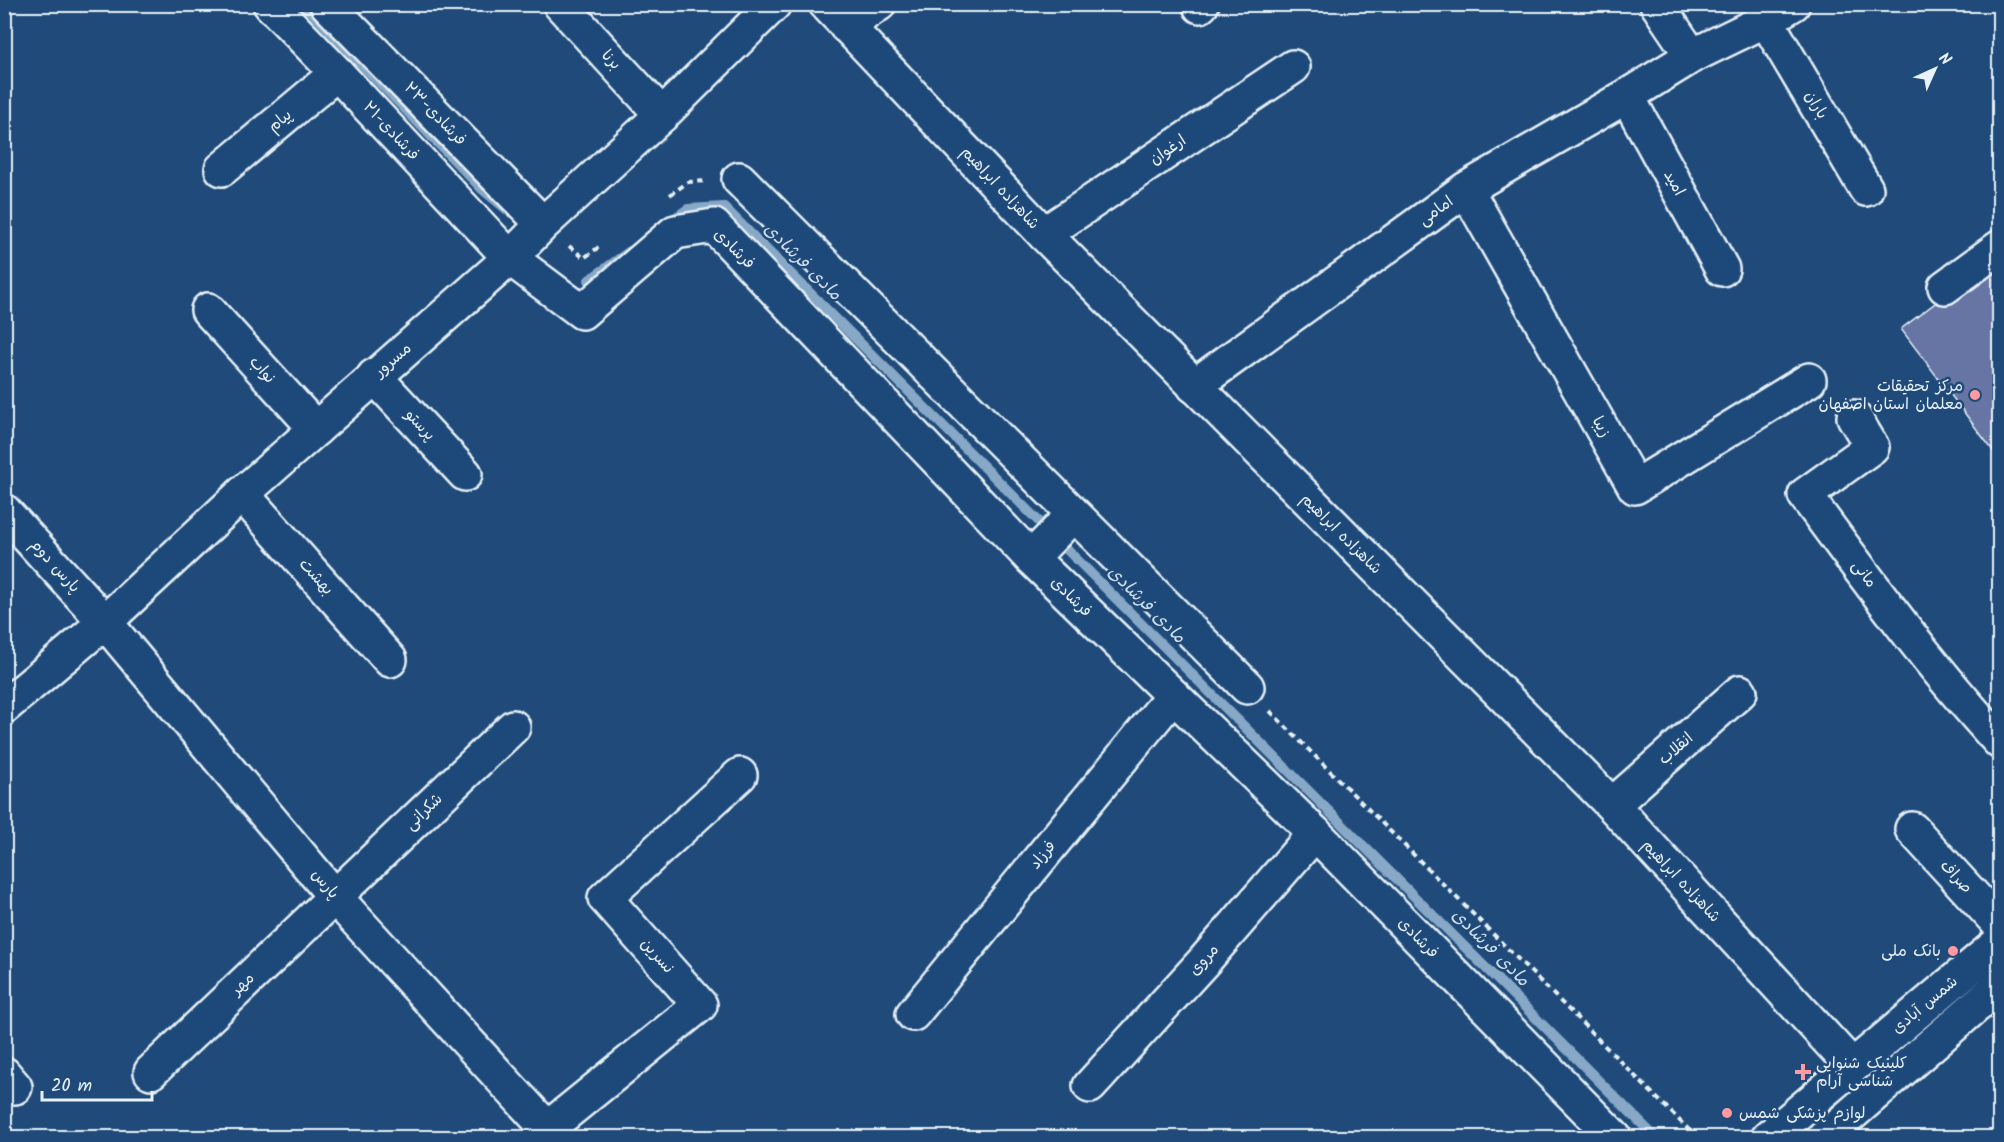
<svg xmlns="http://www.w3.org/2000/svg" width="2004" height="1142" font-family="Kalam,'Playpen Sans Arabic',sans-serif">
	<rect width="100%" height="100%" fill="#1f4a7a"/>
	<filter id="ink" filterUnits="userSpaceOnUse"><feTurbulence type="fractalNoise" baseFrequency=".0167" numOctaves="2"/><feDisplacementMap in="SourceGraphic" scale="12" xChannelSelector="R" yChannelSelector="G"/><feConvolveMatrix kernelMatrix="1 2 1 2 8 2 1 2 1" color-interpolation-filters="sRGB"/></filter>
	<g filter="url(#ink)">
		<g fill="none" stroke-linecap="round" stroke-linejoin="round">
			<path stroke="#87a8c6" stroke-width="10" d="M304,4L483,190L511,213
				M669,222L688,209L724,207L1656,1138
				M589,280L630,251"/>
		</g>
		<path fill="#6675a3" stroke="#e8f1f8" stroke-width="1.5" d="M2000,254V460L1901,329Z"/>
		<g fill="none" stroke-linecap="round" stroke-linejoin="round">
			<g stroke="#e8f1f8" stroke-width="38">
				<path id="street" d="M560,4L662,115
					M1657,4L1692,56
					M1200,6L1202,4
					M1766,20L1866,189
					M846,26L879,4
					M1627,96L1722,269
					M222,169L337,73
					M739,179L1247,687
					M1466,189L1635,487L1809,380
					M1044,234L1293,67
					M1945,287L2000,247
					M208,310L316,429
					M374,376L465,474
					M1194,386L1466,189L1627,96L1692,56L1766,20L1793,4
					M1854,417L1872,447L1805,495C1867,579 1929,665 2000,742
					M242,494L390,660
					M4,511L105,622
					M1031,558L1074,514
					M1612,805L1740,692
					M1912,829L2000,925
					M913,1014L1172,697
					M151,1072L513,727
					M4,1074L15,1087
					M1090,1086L1205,960L1315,833
					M548,1128L700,1005L605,898L740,775"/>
			</g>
			<g stroke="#e8f1f8" stroke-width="38">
				<path id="secondary" d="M270,4L337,73L510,258L582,312L675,232L714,226L1031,558L1315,833L1615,1138
					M327,4L543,224
					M826,4L1044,234L1612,805L1852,1066
					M105,622L335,897L556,1138
					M4,707L105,622L242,494L510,258L543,224L662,115L774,4
					M1768,1138L2000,942
					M1824,1138L2000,985"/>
			</g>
			<path stroke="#e8f1f8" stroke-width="4" stroke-dasharray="6 4.5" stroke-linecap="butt" d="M670,195L688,182L706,181
				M569,246L584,258L599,247
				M1270,711L1697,1138"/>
			<use href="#street" stroke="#1f4a7a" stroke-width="33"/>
			<use href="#secondary" stroke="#1f4a7a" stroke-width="33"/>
		</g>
	</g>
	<g fill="#ff9aa2" stroke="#1f4a7a" stroke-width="2">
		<circle cx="1975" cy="395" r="6"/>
		<circle cx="1953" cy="951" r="6"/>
		<path d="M1800 1063h6v6h6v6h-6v6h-6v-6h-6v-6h6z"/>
		<circle cx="1727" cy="1113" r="6"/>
	</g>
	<g text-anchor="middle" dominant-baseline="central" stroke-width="5" stroke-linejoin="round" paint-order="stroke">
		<g font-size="16" fill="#e8f1f8" stroke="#1f4a7a">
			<text transform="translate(611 60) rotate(47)">برنا</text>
			<text transform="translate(1816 105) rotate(59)">باران</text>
			<text transform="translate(435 114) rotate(46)">۲۳-فرشادی</text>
			<text transform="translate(280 121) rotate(-40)">پیام</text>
			<text transform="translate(391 131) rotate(47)">۲۱-فرشادی</text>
			<text transform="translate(1168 150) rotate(-34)">ارغوان</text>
			<text transform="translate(1674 183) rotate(61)">امید</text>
			<text transform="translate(1000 188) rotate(47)">شاهزاده ابراهیم</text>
			<text transform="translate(1436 211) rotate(-36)">امامی</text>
			<text transform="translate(734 249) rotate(44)">فرشادی</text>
			<text transform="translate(393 360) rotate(-41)">مسرور</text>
			<text transform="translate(262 370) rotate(48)">نواب</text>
			<text transform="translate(420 425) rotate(47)">پرستو</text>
			<text transform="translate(1601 427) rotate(61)">زیبا</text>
			<text transform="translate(1341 534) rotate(45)">شاهزاده ابراهیم</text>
			<text transform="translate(55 566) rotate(48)">پارس دوم</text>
			<text transform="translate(1864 574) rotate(53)">مانی</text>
			<text transform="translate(316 577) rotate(48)">بهشت</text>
			<text transform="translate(1071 597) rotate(44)">فرشادی</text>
			<text transform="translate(1676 749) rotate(-41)">انقلاب</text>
			<text transform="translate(424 812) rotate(-44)">شکرانی</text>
			<text transform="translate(1043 855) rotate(-51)">فرزاد</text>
			<text transform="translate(1956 877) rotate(47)">صراف</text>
			<text transform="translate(1681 881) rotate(47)">شاهزاده ابراهیم</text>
			<text transform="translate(325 884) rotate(50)">پارس</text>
			<text transform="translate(1418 938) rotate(45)">فرشادی</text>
			<text transform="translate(657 956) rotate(48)">نسرین</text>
			<text transform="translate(1204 960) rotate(-48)">مروی</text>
			<text transform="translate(243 984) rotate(-44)">مهر</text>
			<text transform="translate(1925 1005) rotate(-40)">شمس آبادی</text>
		</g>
		<g font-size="16" fill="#e8f1f8" stroke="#1f4a7a" text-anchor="end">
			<text x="1963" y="386">مرکز تحقیقات<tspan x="1963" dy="18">معلمان استان اصفهان</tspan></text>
			<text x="1941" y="951">بانک ملی</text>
			<text x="1816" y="1063" text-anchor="start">کلینیک شنوایی<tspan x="1816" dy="18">شناسی آرام</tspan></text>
			<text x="1739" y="1113" text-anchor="start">لوازم پزشکی شمس</text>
		</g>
		<g font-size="18" font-style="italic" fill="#d0dfeb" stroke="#1f4a7a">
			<text transform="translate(802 262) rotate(45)">مادی فرشادی</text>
			<text transform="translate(1146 605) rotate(45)">مادی فرشادی</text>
			<text transform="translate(1490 948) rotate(45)">مادی فرشادی</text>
		</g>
	</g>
	<rect width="2004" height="1142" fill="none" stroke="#1f4a7a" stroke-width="24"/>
	<rect x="12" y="12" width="1980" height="1118" fill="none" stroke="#e8f1f8" stroke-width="2" filter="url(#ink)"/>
	<g transform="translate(1935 69) rotate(45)" stroke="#1f4a7a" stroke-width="4.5" paint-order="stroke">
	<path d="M0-4.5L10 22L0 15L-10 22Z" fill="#e8f1f8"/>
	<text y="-9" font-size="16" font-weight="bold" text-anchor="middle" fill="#e8f1f8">N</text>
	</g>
	<path d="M42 1091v9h110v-9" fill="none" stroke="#e8f1f8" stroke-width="3"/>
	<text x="51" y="1091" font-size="18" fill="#e8f1f8" stroke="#1f4a7a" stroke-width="4.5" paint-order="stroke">20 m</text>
</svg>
